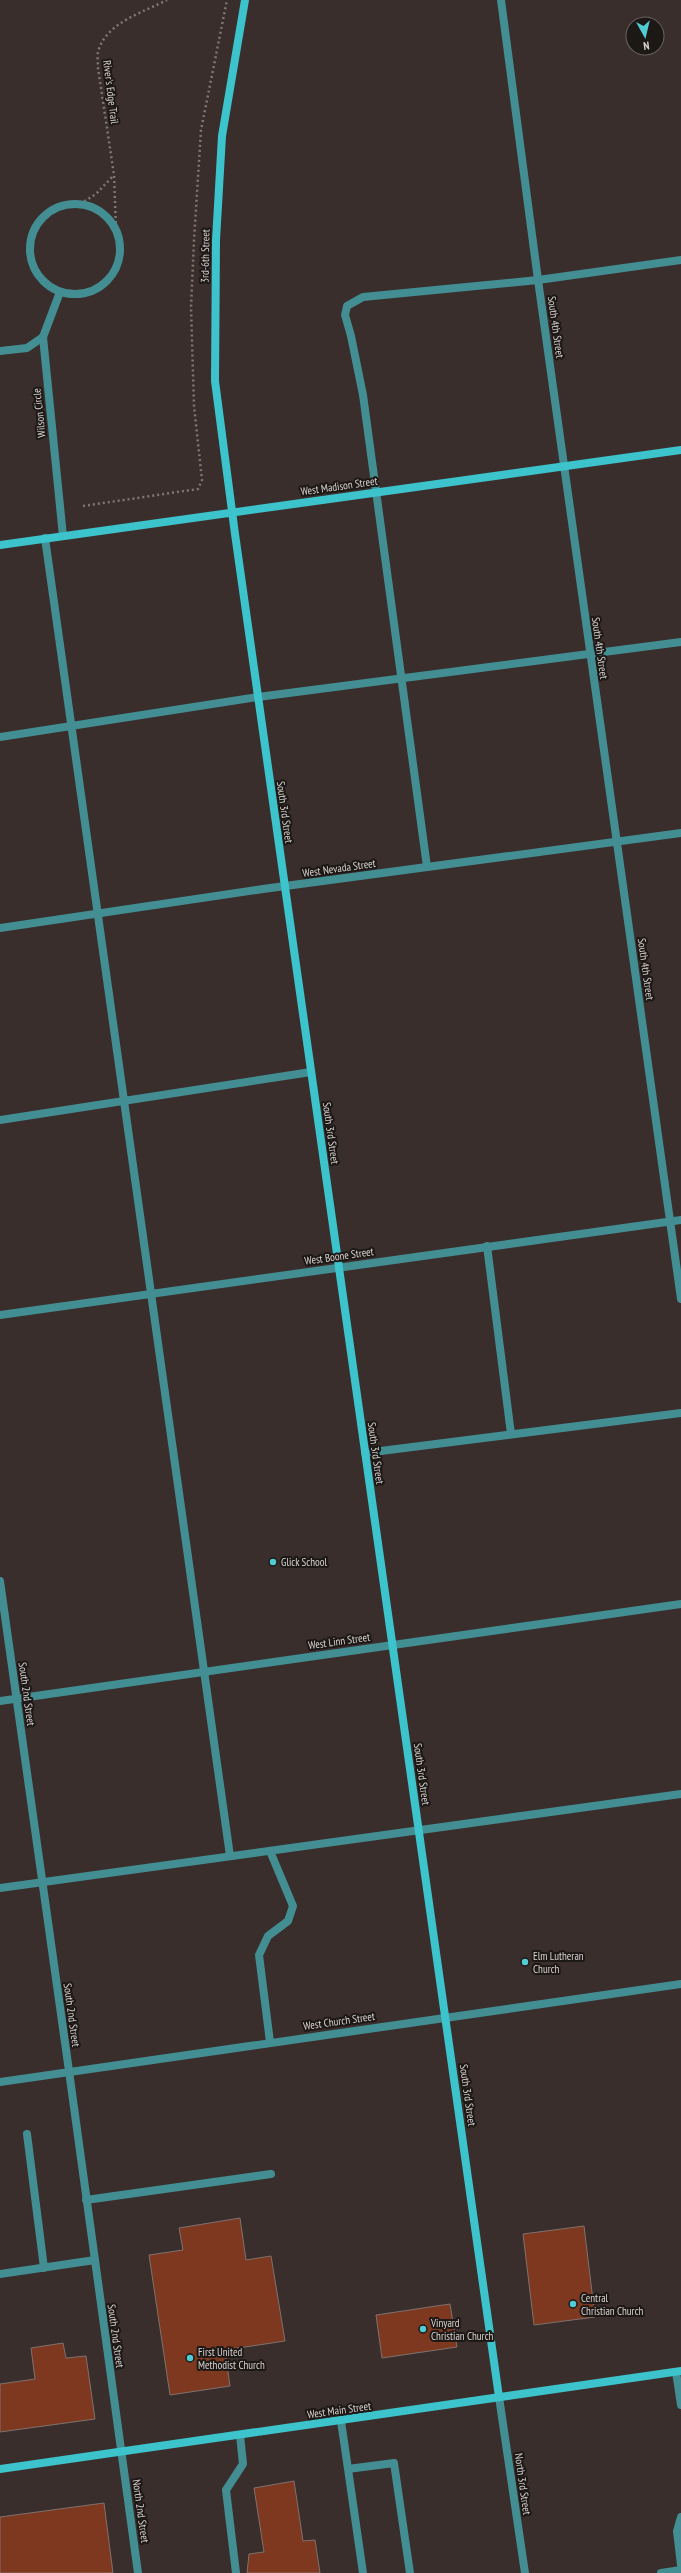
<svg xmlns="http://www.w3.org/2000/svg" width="681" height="2573" font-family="'PT Sans Narrow',sans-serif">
	<rect width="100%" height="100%" fill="#392e2b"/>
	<path fill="#7f3820" stroke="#7e726e" d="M240,2218L246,2260L271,2256L285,2341L225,2350L230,2386L170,2395L149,2255L183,2250L179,2228Z
		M584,2226L595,2317L534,2325L523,2234Z
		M450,2304L457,2347L382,2358L376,2315Z
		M63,2343L66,2358L86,2356L95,2419L0,2432V2384L35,2379L31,2348Z
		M294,2481L303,2541L315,2540L320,2573H247L249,2554L264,2552L254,2488Z
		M104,2503L113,2573H0V2517Z"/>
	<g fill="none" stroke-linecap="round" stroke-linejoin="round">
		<path stroke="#807774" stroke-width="2.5" stroke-dasharray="2 3" stroke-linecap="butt" d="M80,204L96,194L114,175
			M116,228L114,175L98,68C98,63 97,56 98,52C105,23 144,12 167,0
			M83,506L198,489L202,480L194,406L191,307L194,240L201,130L227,0"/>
		<path stroke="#438e93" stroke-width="8" d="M0,351L27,348L43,337
			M45,538L230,1856
			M0,737L258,697L681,642
			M427,867L363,395L351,336L345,315L347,306L363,297L538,280L681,260
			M0,1120L311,1072
			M487,1246L511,1434
			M365,1453L681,1413
			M270,1851L293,1906L288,1921L268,1936L259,1955L270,2042
			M0,1888L681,1794
			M27,2134L44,2268
			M86,2200L271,2174
			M0,2274L95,2260
			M676,2372L681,2405
			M341,2421L348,2469L394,2463L410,2573
			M348,2469L363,2573
			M681,2517L677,2531L681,2565
			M236,2573L226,2490L243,2464L240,2435
			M661,2573L681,2570"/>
		<path stroke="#438e93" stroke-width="8" d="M501,0L538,280L681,1299
			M30 249a45 45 0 1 1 90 0a45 45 0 1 1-90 0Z
			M60,292L43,337L63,536
			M0,928L263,889L681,833
			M0,1315L681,1220
			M0,1581L69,2071
			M0,1701L681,1604"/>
		<path stroke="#438e93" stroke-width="8" d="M69,2071L138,2573
			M0,2082L681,1984
			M499,2397L525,2573"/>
		<path stroke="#3cc3cb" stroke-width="8" d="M245,0L222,136L216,240L215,381L235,534L499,2397
			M0,545L681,450
			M0,2469L681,2371"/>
	</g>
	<g fill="#51ccd4" stroke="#1c1816" stroke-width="1.5">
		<circle cx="273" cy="1562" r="4"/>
		<circle cx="525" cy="1962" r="4"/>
		<circle cx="573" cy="2304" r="4"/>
		<circle cx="423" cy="2329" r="4"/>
		<circle cx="190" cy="2358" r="4"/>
	</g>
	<g text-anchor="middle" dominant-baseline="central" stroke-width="4" stroke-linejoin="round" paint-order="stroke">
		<g font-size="11" fill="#d9d2d0" stroke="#1c1816">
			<text transform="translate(111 92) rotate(83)">River's Edge Trail</text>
			<text transform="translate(205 256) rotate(-89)">3rd-6th Street</text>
			<text transform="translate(556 327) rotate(82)">South 4th Street</text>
			<text transform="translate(39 413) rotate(-96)">Wilson Circle</text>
			<text transform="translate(339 486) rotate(-8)">West Madison Street</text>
			<text transform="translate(600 648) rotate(82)">South 4th Street</text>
			<text transform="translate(285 812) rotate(82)">South 3rd Street</text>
			<text transform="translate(339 868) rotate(-8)">West Nevada Street</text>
			<text transform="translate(646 969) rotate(82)">South 4th Street</text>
			<text transform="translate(331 1133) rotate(82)">South 3rd Street</text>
			<text transform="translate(339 1256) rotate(-8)">West Boone Street</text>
			<text transform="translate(376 1453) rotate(82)">South 3rd Street</text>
			<text transform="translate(339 1641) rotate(-8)">West Linn Street</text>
			<text transform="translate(27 1694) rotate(82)">South 2nd Street</text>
			<text transform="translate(422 1774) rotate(82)">South 3rd Street</text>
			<text transform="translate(72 2015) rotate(82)">South 2nd Street</text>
			<text transform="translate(339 2021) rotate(-8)">West Church Street</text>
			<text transform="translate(468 2095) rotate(82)">South 3rd Street</text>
			<text transform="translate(116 2336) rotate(82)">South 2nd Street</text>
			<text transform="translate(339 2410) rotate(-8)">West Main Street</text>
			<text transform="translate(523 2484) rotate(82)">North 3rd Street</text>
			<text transform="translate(141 2511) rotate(82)">North 2nd Street</text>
		</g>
		<g font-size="11" fill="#d9d2d0" stroke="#1c1816" text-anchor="start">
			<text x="281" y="1562">Glick School</text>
			<text x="533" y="1956">Elm Lutheran<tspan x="533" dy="13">Church</tspan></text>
			<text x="581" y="2298">Central<tspan x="581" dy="13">Christian Church</tspan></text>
			<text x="431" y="2323">Vinyard<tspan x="431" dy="13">Christian Church</tspan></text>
			<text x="198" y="2352">First United<tspan x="198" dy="13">Methodist Church</tspan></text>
		</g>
	</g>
	<g transform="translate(645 36) rotate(172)"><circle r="19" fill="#1c1816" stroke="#686260"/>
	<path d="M0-3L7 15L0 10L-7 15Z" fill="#51ccd4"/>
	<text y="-6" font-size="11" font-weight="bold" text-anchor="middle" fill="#d9d2d0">N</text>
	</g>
</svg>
